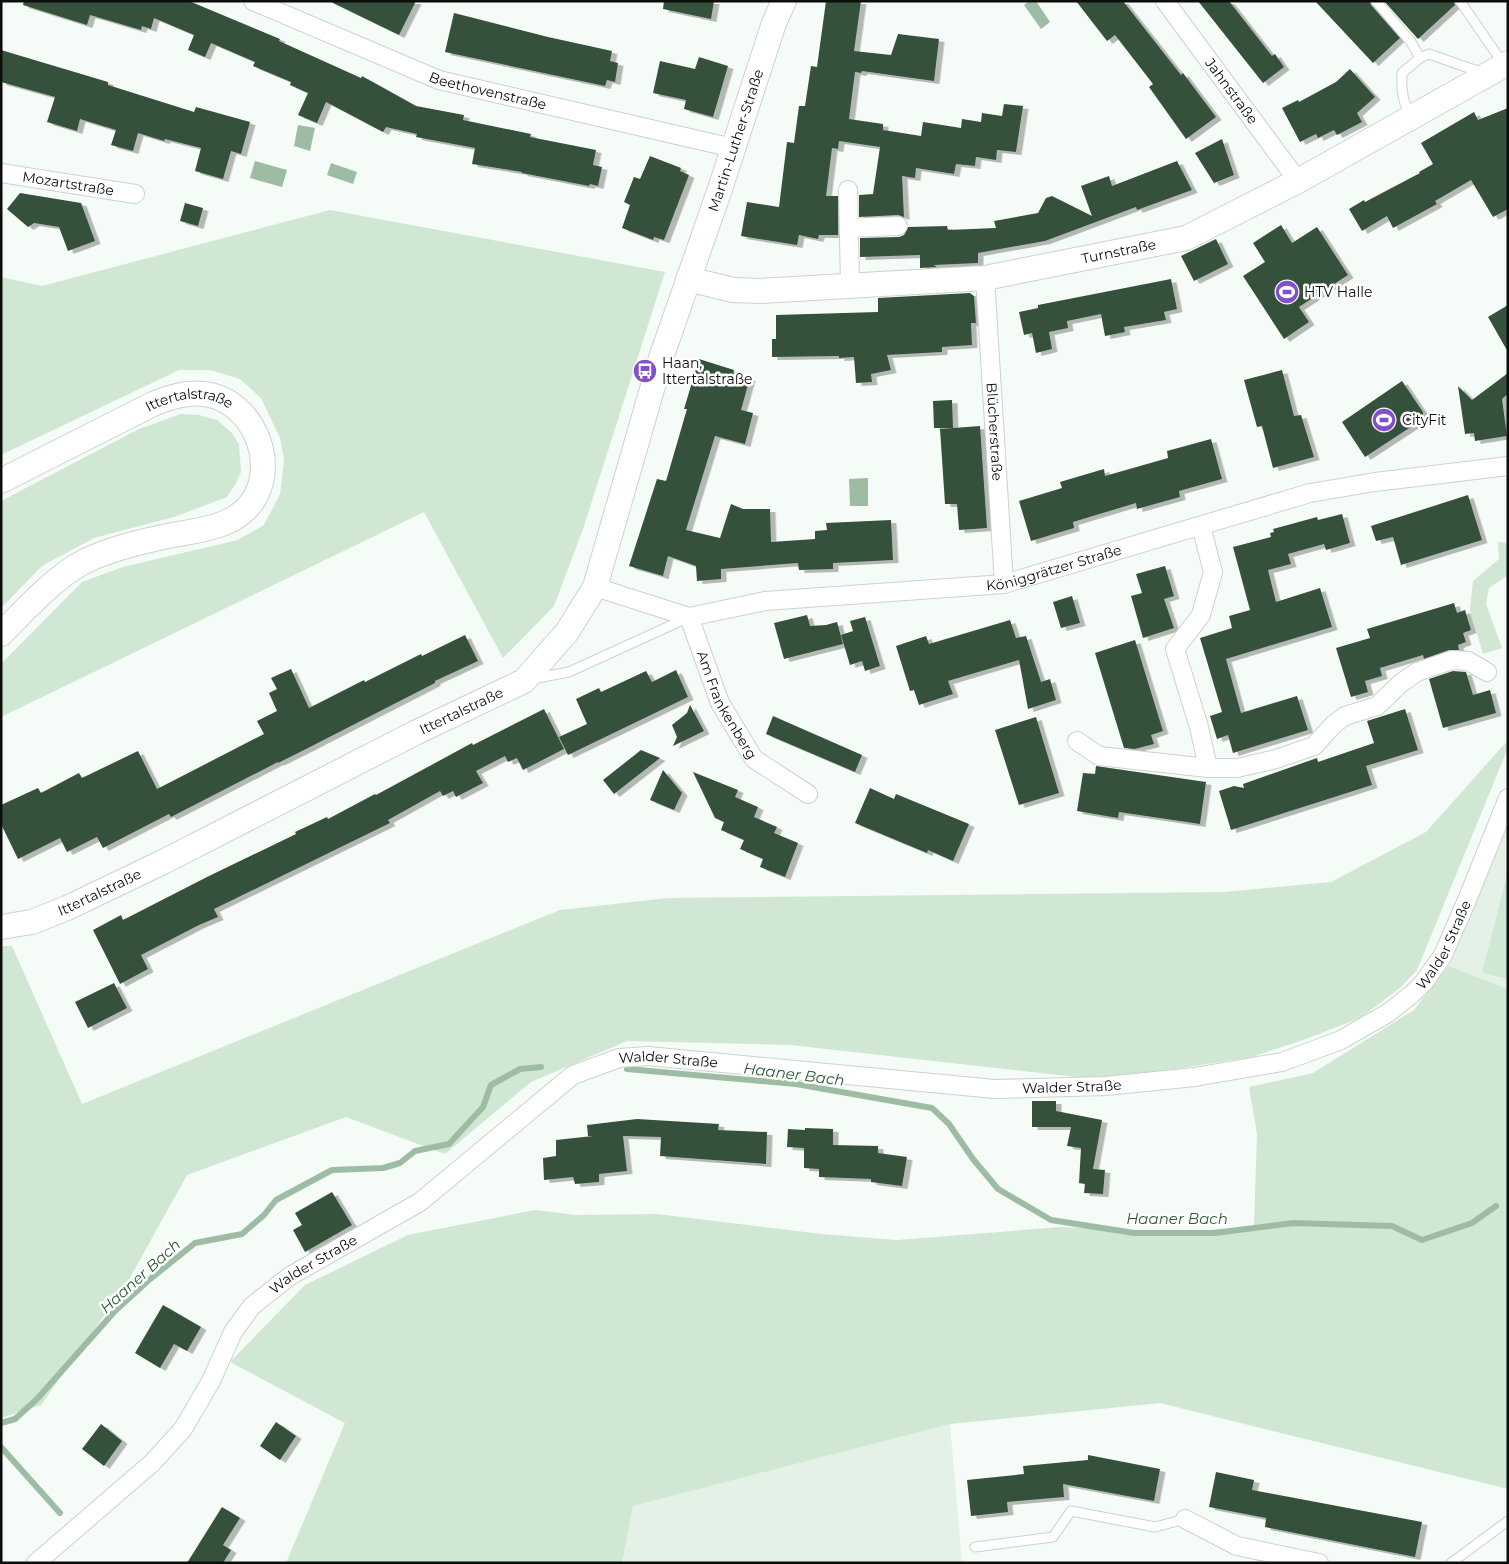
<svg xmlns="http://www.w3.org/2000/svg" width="1509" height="1564" font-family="Montserrat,sans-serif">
	<defs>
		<filter id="shadow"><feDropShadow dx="5.5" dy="3" stdDeviation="0" flood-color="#0004"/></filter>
	</defs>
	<rect width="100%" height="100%" fill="#f5fbf6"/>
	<path fill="#e4f1e6" d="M1508,820V989L1448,966Z
		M950,1424L962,1563H622L633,1506Z"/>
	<path fill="#cfe7d3" d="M330,210L665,272L583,529L554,606L503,658L424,512L1,717V664L82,582L123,567L238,540L264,525L280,494L284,460L280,438L261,398L240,379L210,370H179L1,455V277L42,286Z
		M181,414L199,415L217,420L231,432L239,444L241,472L235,485L227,497L174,517L94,538L42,566L1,608V501L139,429Z
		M1498,542L1508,543V575L1489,588L1486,604L1502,648L1483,654L1470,609L1473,581L1499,559Z
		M1508,740V748L1417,970L1400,988L1360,1018L1303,1040L1252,1057L1137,1075L1085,1078L791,1045L627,1041L531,1082L445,1154L346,1117L187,1175L127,1283L41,1405L1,1418V946H12L82,1104L560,910L668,898L1225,892L1331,882L1426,832Z
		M1508,871V979L1482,973Z
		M1448,966L1508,989V1489L1160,1403L950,1424L633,1506L622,1563H286L345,1423L230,1362L305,1285L408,1235L535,1210L576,1215L657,1214L821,1234L897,1240L1061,1227L1123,1230H1208L1254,1226L1257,1134L1249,1087L1313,1073L1414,1010Z"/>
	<path fill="#9ebca4" d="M1029,1H1036L1050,22L1041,29L1024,5Z
		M298,125L315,128L310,151L294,146Z
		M255,161L287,170L282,187L250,178Z
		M331,163L357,172L353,184L327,175Z
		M868,478V506H850L849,479Z"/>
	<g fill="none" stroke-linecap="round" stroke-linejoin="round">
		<path stroke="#9ebca4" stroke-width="6" d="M627,1069L796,1084L932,1108L949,1124L973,1159L998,1189L1051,1220L1134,1233H1215L1293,1223L1392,1226L1422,1240L1472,1223L1496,1206
			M1,1423L15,1419L37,1399L115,1311L149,1280L195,1243L242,1234L264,1215L276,1200L332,1170L383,1168L400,1163L415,1151L449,1144L483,1107L491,1085L520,1069L541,1067
			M1,1447L60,1513"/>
	</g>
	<path fill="#36513b" filter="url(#shadow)" d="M24,1H189L280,39L279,41L361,78L362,76L416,106L464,115L463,120L531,134L530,137L596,150L593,165L602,167L598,186L590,184L589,186L522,173V172L472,164L475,148L416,137L417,134L386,127L383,132L326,102L317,123L298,115L308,93L290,85L291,82L253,66L255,62L211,43L205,57L188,50L194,35L154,18L151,29L142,26L141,30L90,15L87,25L23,5Z
		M329,1H416L399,35Z
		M664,1H714L711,19L663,9Z
		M826,1H861L854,51L891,55L898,34L939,39L934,81L862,71L861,73L855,72L849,119L883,124V130L921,136L923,122L961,128L962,119L981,122L982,113L1002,116L1004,104L1023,106L1016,152L997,150L996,160L976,157L975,166L956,164L954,174L916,168L915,178L902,176L904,217L898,215L859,217V195L873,194L880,147L839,141L838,149L832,148L826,196H838V235H819L818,239L799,235L797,245L741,236L747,202L779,207L787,142L794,143L799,106H805L811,66L817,67Z
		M1076,1H1123L1181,75L1183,73L1216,117L1186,139L1149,87L1153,84L1115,35L1107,41Z
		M1198,1H1229L1272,56L1275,54L1284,67L1263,83Z
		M1315,1H1370L1371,5L1400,38L1373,63Z
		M1384,1H1454L1455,5L1418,39Z
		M454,13L548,37L612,51L610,61L618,63L615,82L607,80L605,86L445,52Z
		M1,50L108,82V85L194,112L196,107L250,122L241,154L231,151L223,179L195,171L201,148L165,139L164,141L138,133L133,151L111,145L116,130L80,119L77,131L47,122L55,97L1,82Z
		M699,57L728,66L713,117L684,109L686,100L653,93L660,61L695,69Z
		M1350,69L1375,97L1357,113L1362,122L1337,135L1334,130L1318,138L1316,134L1300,142L1282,108L1298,100L1299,102L1336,82Z
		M1508,108V209L1493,217L1471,180L1435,201L1437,204L1393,228L1387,216L1362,231L1349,209L1364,200L1365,202L1420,173L1419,172L1433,164L1421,143L1474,112L1478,120Z
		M1222,139L1234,175L1214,183L1195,153Z
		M650,156L681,168L680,171L689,175L664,240L654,237L653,240L622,228L630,205L624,202L634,177L640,179Z
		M1177,161L1192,190L1137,210L1136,207L1045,241L978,253V263L934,265L937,267L920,268V255L860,257V238L899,237L904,235L908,227L947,226L948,230L996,228L994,221L1038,213L1046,198L1052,196L1092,216L1081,186L1109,176L1112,186Z
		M20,193L81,203L95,241L68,251L59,227L34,223L28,227L7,209Z
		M185,203L203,208L198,226L180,221Z
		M1281,225L1292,243L1317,227L1348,275L1299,307L1309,322L1284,339L1243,276L1265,262L1253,243Z
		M1216,239L1228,264L1194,281L1181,256Z
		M1171,279L1177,309L1164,312L1166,320L1124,327L1125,332L1105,336L1101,314L1067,321L1068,328L1049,332L1052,349L1036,353L1032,333L1024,335L1019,312L1038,308V305Z
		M970,293L974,296L976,323H971L972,345L942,347V352L887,355L891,370L871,374L872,382L856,383L854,357L839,358V356L772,357V339H776V315L878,312V298Z
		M1508,305V352L1488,317Z
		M699,359L734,370L733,373L750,378L741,410L753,413L745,444L715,436L686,530L720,538L731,504L743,509H770L771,542L815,539V531L827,530L826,523L891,520L893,560L833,563V569L799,570L798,563L721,569V579L697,581L696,566L668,556L663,576L629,566L657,479L666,481L687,409H684Z
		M1282,370L1294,416L1301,415L1314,457L1273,468L1262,426L1257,427L1244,380Z
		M1508,373V394L1502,399L1507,436L1475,441L1474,433L1465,434L1458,386L1472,400Z
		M1402,381L1423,412V419L1365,457L1342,422Z
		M952,400L953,428H934L933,401Z
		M980,426L987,528L959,530L957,504H945L940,429Z
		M1211,439L1222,479L1179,491L1180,497L1137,509L1136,503L1073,522L1074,528L1031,541L1019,501L1062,488L1060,482L1104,469L1105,476L1168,458L1167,451Z
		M1468,495L1482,540L1401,565L1393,537L1376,541L1371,526Z
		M1342,514L1350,543L1326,550L1324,544L1288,554L1291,564L1268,570L1276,602L1320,588L1332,627L1226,659L1241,713L1297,696L1308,730L1233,753L1228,735L1217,739L1210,716L1222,712L1200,638L1232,628L1229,616L1250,610L1233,547L1271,537L1270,533L1274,532L1273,529L1317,517L1318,520Z
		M1165,566L1174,596L1164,599L1174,628L1143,638L1131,596L1142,593L1136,574Z
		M1072,596L1080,623L1061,628L1053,602Z
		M1454,603L1457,613L1465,610L1471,630L1463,633L1466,642L1458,645L1459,650H1449L1424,659L1423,655L1380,668L1382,676L1365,681L1368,692L1351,697L1336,648L1370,638L1367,629Z
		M807,615L810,626L826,625L837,622L843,644L784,659L774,623Z
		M865,617L880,666L865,671L862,661L850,665L841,635L853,631L850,621Z
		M1010,620L1016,638L1026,636L1041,682L1050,679L1056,700L1028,709L1019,660L948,681L953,694L919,705L914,690L910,691L896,646L926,636L929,644Z
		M465,635L478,661L435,681V683L308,748L278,763V762L171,817L169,814L103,848L97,837L67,852L60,838L18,859L1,824V805L38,788L41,793L79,773L82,778L138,751L157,789L264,734L257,721L277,711L269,693L277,689L271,678L291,669L309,708L364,680L365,682L421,654L422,656Z
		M1135,640L1163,731L1151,735L1154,744L1135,749L1124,748L1095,653Z
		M676,670L688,697L568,755L559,737L587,724L576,699L599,688L601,692L646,671L652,682Z
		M1453,671L1466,672L1473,695L1490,690L1496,713L1443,728L1429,679Z
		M690,705L704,731L673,746L677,737L672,725L687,713Z
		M544,709L564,749L523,770L517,758L508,762L505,756L476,771L483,783L456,797L453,791L443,796L440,791L388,820L390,823L214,909L218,917L199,925L141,955L148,969L120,984L93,930L121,915L123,920L207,877L296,834L295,832L327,817L328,819L375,794L376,795L472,743L473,745Z
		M1405,709L1418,750L1366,766L1372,785L1231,830L1219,791L1234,786L1244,788L1243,784L1317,758L1318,762L1374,743L1367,721Z
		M773,716L862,755L855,772L766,734Z
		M1036,717L1059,793L1019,805L995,730Z
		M641,750L660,758L614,794L603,780Z
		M1096,766L1206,782L1200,824L1119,812L1118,818L1077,811L1083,773L1095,774Z
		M663,770L682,793L674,810L650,800Z
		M693,772L738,790L735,797L758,807L754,817L777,827L774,833L798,843L785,877L760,867L763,859L740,849L744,840L721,830L724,822L715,818Z
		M870,788L894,799L896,794L969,824L953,861L928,850L927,853L855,823Z
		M114,983L127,1008L88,1028L75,1002Z
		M1032,1101H1056V1111L1102,1120L1093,1169L1105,1170L1103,1194L1084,1193L1085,1184L1079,1183L1081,1148L1067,1146L1071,1127H1032Z
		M637,1119L719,1124L718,1130L767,1132L766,1164L660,1156L661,1137L623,1136L627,1171L599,1174V1182L575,1184L573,1177L544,1180L543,1158L556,1156V1140L593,1136H588L587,1125Z
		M805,1128L833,1129V1145L878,1146V1153L907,1157L902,1186L871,1182V1179L819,1177V1169L804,1168V1148L787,1147L788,1129L805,1130Z
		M332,1192L352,1225L305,1252L293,1230L302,1225L295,1213Z
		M163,1305L201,1327L187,1351L174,1344L160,1368L135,1353Z
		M276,1422L296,1436L280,1460L260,1446Z
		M101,1424L122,1441L104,1466L82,1449Z
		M1088,1455L1160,1469L1154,1501L1063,1484L1064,1497L1007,1502L1008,1512L971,1516L967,1480L1024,1474L1023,1466L1088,1460Z
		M1216,1472L1254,1480L1252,1490L1422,1522L1415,1557L1265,1527L1266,1518L1209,1507Z
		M222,1507L240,1518L223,1545L231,1550L223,1563H187Z"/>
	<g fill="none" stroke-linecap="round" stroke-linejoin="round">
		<g stroke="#ccd2cd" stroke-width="11">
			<path id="lane" d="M1376,1L1411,42L1420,58L1429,54L1483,73
				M1460,1L1504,65
				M1411,118C1403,101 1401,92 1402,73L1420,58
				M532,679L569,672L687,618
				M975,1547L1053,1537L1071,1511L1155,1527L1185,1519
				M1451,1563L1508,1521"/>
		</g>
		<g stroke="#ccd2cd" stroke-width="20">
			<g id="street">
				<path id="s1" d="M253,1L439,80L733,148"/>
				<path id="s2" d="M1165,1L1298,181"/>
				<path id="s3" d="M1,173L135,194"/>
				<path d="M848,190L850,285"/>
				<path d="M849,228L898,226"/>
				<path id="s4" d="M985,278L1004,584"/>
				<path id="s5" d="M595,587L689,617L765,601L1004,584L1310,493L1375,482L1508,466"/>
				<path id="s6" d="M689,617L720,703L754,759L808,794"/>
				<path d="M1077,741L1099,756L1208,768L1199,727L1175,649L1201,615L1213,572L1201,526"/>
				<path d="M1208,768H1237L1276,759L1314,746L1334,724L1345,716L1377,706L1401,683L1417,672L1452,660L1468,661L1487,672"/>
				<path d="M1185,1519L1237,1546L1319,1563"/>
				<path id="s7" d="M36,1563L152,1463L183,1429L211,1381L233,1332L252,1306L290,1276L420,1202L573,1075L619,1058L648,1056L995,1089L1106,1086L1195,1077L1282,1062L1341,1040L1388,1013L1412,994L1424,982L1443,955L1467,900L1508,798"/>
			</g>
		</g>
		<g stroke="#ccd2cd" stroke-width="26">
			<g id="secondary">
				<path id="s8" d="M688,279L733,290L760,291L985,278L1186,238L1298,181L1508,63"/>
				<path id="s9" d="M1,481L153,404C170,397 186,392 204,394C251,399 278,460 254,499C235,530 194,530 163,537C139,542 101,552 80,564C53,579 23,612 1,634"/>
				<path id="s10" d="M1,927L32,922L67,908L163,862L415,733L524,681L567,632L595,587L661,358L720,189L774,23L784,1"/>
			</g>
		</g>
		<use href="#lane" stroke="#fff" stroke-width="9"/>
		<use href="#street" stroke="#fff" stroke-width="18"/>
		<use href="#secondary" stroke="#fff" stroke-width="24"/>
	</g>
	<defs>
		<g id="stadium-disc" transform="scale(1.25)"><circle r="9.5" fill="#8350c8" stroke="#fff"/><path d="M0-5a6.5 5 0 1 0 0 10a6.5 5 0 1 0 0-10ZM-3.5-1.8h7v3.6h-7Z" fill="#fff"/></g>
		<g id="bus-disc" transform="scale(1.25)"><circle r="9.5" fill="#8350c8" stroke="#fff"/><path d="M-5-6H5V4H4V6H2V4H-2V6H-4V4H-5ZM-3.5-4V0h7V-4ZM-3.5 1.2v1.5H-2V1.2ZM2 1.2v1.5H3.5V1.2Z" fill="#fff"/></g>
	</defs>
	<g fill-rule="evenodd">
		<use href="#stadium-disc" x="1287" y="292"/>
		<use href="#bus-disc" x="645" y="371"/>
		<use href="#stadium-disc" x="1384" y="420"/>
	</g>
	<g text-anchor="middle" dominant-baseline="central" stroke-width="5" stroke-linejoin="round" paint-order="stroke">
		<g font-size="14" fill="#0c0e0c" stroke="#fff">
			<text stroke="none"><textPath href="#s1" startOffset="252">Beethovenstraße</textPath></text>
			<text stroke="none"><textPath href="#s2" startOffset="112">Jahnstraße</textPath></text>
			<text stroke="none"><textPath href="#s10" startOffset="1166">Martin-Luther-Straße</textPath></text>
			<text stroke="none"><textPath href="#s3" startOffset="68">Mozartstraße</textPath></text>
			<text stroke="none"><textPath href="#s8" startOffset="435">Turnstraße</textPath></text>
			<text stroke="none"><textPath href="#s9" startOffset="208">Ittertalstraße</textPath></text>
			<text stroke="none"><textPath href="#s4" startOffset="154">Blücherstraße</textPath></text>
			<text stroke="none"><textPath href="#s5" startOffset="468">Königgrätzer Straße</textPath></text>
			<text stroke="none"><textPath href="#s6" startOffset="96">Am Frankenberg</textPath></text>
			<text stroke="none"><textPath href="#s10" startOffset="510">Ittertalstraße</textPath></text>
			<text stroke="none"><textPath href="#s10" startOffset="105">Ittertalstraße</textPath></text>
			<text stroke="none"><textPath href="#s7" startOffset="1660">Walder Straße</textPath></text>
			<text stroke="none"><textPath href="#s7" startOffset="836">Walder Straße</textPath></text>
			<text stroke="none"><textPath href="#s7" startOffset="1241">Walder Straße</textPath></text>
			<text stroke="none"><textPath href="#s7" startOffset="415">Walder Straße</textPath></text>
		</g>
		<g font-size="14" fill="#0c0e0c" stroke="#fff" text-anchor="start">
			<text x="1304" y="292">HTV Halle</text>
			<text x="662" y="363">Haan,<tspan x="662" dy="16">Ittertalstraße</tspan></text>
			<text x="1402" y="420">CityFit</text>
		</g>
		<g font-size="15" font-style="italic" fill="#2b5a37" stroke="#fff">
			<text transform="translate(794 1074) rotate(7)">Haaner Bach</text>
			<text x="1177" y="1218">Haaner Bach</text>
			<text transform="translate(140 1276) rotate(-42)">Haaner Bach</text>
		</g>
	</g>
	<rect width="1509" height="1564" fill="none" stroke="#0c0e0c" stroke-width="5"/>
</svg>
